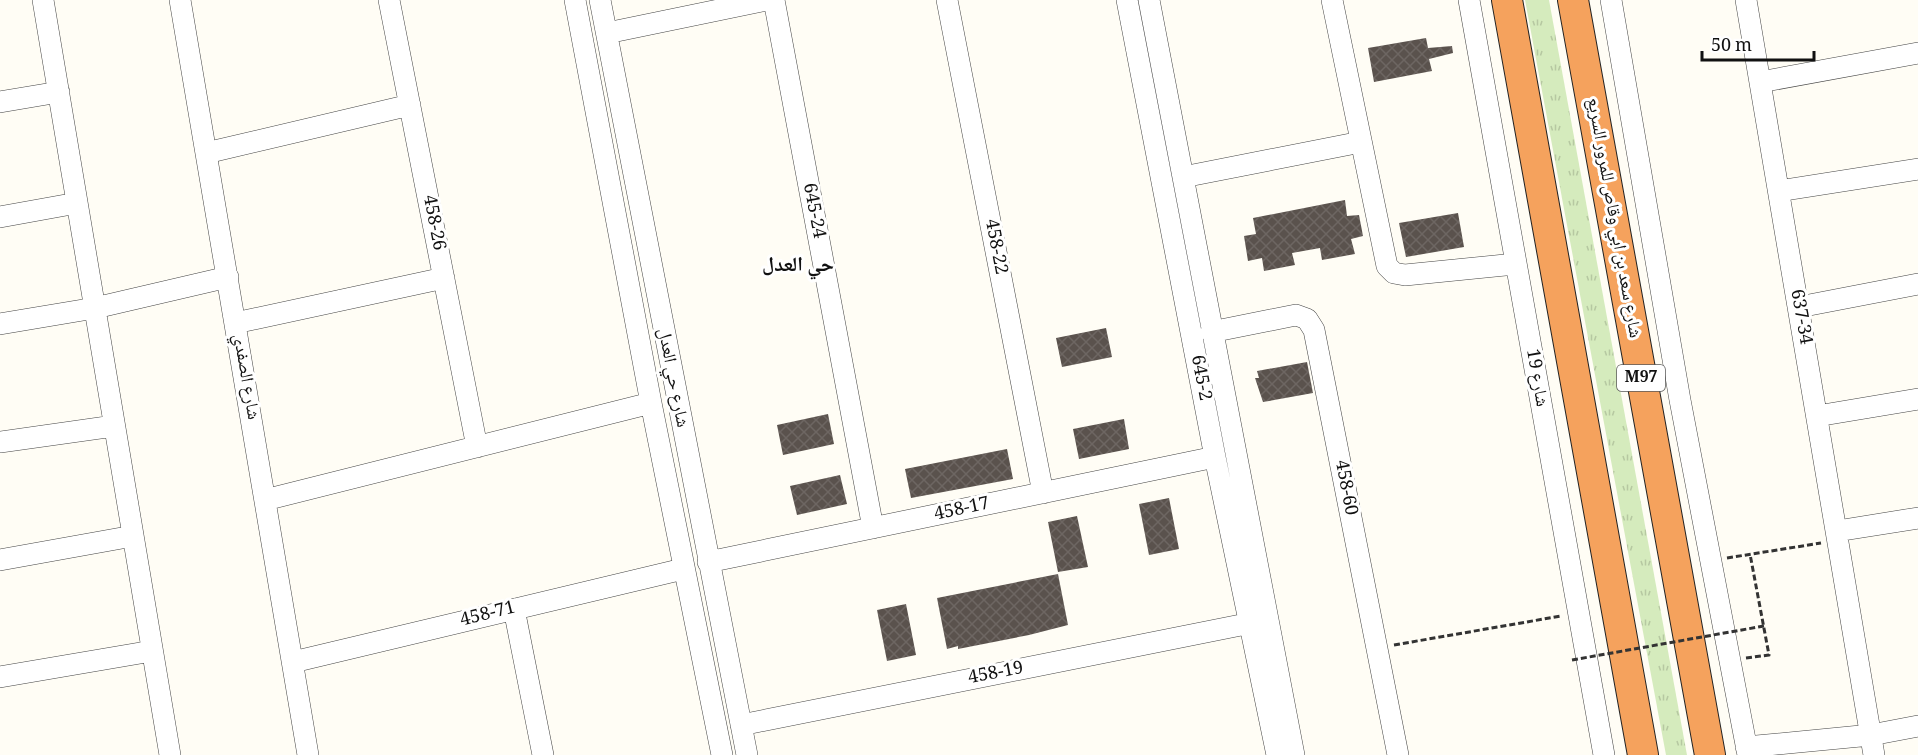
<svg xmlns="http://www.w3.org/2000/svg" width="1918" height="755" font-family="Georgia,'Noto Naskh Arabic',serif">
	<defs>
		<pattern id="grass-tufts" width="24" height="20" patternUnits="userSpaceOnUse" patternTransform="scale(1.5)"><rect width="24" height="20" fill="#d5ebbd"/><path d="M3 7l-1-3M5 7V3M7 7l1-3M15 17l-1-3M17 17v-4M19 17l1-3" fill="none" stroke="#b6c8a1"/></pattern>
		<pattern id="building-cross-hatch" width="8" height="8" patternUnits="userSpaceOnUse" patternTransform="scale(1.5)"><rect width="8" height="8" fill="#5a524d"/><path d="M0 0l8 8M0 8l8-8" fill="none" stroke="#6d6662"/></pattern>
	</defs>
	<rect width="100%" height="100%" fill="#fffdf5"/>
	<path fill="url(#grass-tufts)" d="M1525,0H1549L1687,755H1666Z"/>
	<path fill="url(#building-cross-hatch)" d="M1426,38L1428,48L1452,46L1453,53L1429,59L1432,71L1374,82L1368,48Z
		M1345,200L1347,216L1359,215L1363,236L1351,239L1355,254L1322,260L1320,248L1292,253L1295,265L1264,271L1262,258L1248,261L1244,236L1256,234L1253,218Z
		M1458,213L1464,247L1406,257L1399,223Z
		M1106,328L1112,357L1062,367L1056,338Z
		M1307,362L1313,393L1263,402L1255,378H1259L1257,371Z
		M828,414L834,444L783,455L777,425Z
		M1124,419L1129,449L1079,459L1073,429Z
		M1007,449L1013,479L911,498L905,469Z
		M840,475L847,504L797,515L790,486Z
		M1169,498L1179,549L1149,555L1139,504Z
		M1077,516L1088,567L1058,572L1048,522Z
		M1058,574L1068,625L1029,635L958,649V646L947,649L937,598Z
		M906,604L916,655L887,661L877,610Z"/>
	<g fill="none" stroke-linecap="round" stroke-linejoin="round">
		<g stroke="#444" stroke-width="22">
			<path id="minor" d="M43,0L170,755
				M180,0L308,755
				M389,0L477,447
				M575,0L651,403L722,755
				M600,0L747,755
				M774,0L873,528
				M947,0L1043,493
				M1127,0L1215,457L1277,755
				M1149,0L1294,755
				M1332,0L1387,266L1394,273L1405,275L1515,264
				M1469,0L1604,755
				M1611,0L1680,400L1748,755
				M1746,0L1874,755
				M607,33L767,0
				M1760,82L1918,53
				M0,102L59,92
				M206,153L410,105
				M1183,177L1361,142
				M1779,191L1918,169
				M0,217L77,203
				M1799,307L1918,284
				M235,323L444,278
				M0,324L95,308L228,277
				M1211,332L1296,315L1307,319L1314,330L1398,755
				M1817,416L1918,399
				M0,442L114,426
				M265,500L651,403
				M1837,531L1918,518
				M0,560L133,536
				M708,562L1215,457
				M514,609L543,755
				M293,662L683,569
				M0,677L152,651
				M741,725L1251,623
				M1746,747L1871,735L1918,726"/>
		</g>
		<g stroke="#222" stroke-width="32">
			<path id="highway" d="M1507,0L1643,755
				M1573,0L1710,755"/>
		</g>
		<path stroke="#333" stroke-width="3" stroke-dasharray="6 3" stroke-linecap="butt" d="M1727,558L1821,543
			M1394,645L1561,616
			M1746,658L1769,655L1750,554"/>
		<use href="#minor" stroke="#fff" stroke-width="21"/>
		<use href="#highway" stroke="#f5a25d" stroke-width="30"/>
		<path stroke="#333" stroke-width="3" stroke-dasharray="6 3" stroke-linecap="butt" d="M1572,660L1764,626"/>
	</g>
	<g text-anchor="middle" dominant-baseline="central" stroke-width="6" stroke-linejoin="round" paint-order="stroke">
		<rect fill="#fff" stroke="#585858" stroke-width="1.5" x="1617" y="365" width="48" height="26" rx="4.5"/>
		<g font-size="16" font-weight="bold" fill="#111">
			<text x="1641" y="378">M97</text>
		</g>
		<g font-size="18" fill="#111" stroke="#fff">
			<text transform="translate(813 211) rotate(79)">645-24</text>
			<text transform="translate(1613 218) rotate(80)">شارع سعد بن ابي وقاص للمرور السريع</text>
			<text transform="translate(433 223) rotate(79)">458-26</text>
			<text transform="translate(995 247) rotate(79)">458-22</text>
			<text transform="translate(1800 317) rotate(80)">637-34</text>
			<text transform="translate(245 377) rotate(80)">شارع الصفدي</text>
			<text transform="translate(672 378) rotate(79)">شارع حي العدل</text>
			<text transform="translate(1200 378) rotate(79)">645-2</text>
			<text transform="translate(1536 378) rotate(80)">شارع 19</text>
			<text transform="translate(1345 488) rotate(79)">458-60</text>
			<text transform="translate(962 510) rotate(-12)">458-17</text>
			<text transform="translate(488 615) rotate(-14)">458-71</text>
			<text transform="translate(996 674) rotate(-11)">458-19</text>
		</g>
		<g font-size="20" font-weight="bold" fill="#111" stroke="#fff">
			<text x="798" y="267">حي العدل</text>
		</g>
	</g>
	<path d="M1702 51v9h112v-9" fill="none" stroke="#111111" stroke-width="3"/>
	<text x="1711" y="51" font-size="18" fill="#111111" stroke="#ffffff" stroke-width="4.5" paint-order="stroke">50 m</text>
</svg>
